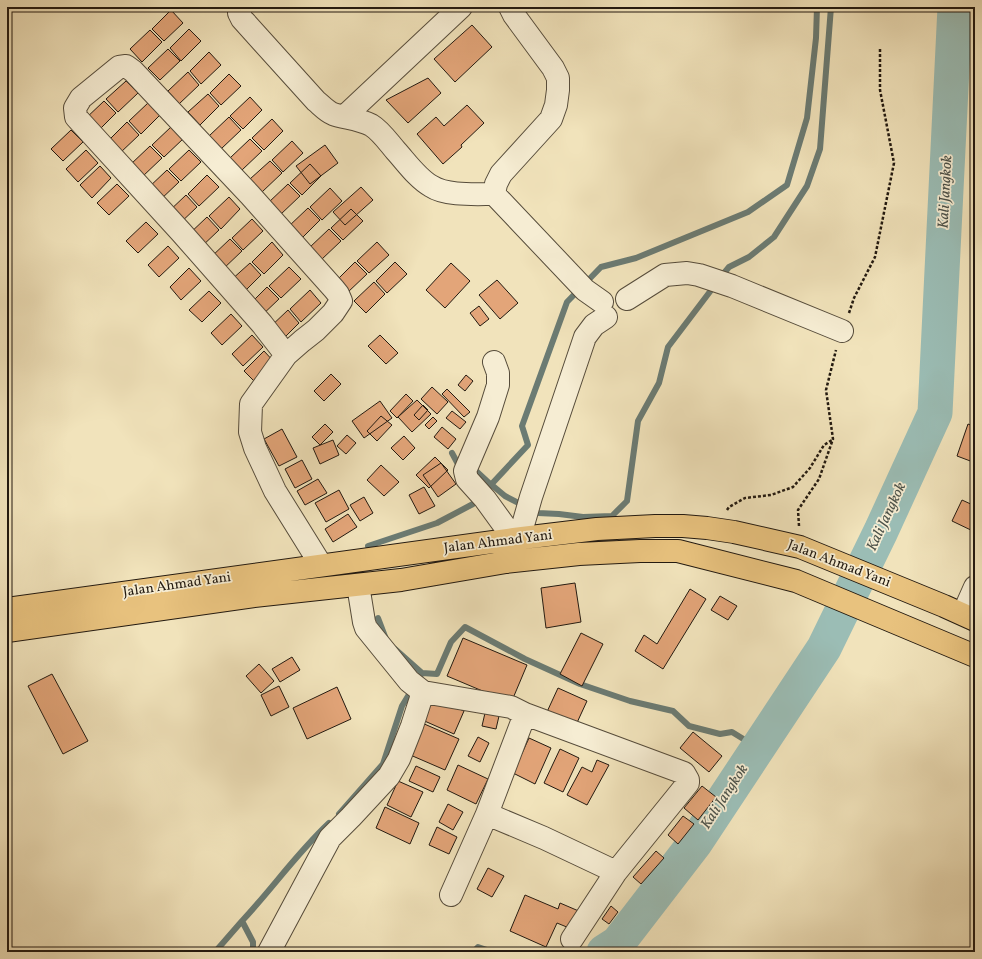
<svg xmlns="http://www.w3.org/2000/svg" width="982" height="959" font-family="Vollkorn,serif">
	<rect width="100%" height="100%" fill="#f1e3bb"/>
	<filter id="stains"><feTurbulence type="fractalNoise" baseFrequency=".005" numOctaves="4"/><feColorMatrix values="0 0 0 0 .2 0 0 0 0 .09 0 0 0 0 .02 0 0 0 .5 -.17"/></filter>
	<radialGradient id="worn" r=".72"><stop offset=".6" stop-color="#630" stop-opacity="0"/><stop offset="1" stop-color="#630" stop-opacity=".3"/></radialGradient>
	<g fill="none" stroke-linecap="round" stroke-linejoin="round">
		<path stroke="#6b7b73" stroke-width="6" d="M720,278L729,267L749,257L774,237L807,186L820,149L831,7
			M452,453L459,466H461
			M470,468L475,470L489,483
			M493,486L505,496L538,513L559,514L583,517L612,516L627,501L638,421L659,383L668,347L715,285
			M368,546L437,523L473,504L528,445L522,426L567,302L601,267L636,258L748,212L787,185L807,118L816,38L817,7
			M378,618L386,639
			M395,649L422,673
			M339,814L383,764L402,706L422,673L437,674L451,642L465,627L525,659L580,684L630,701L673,711L689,726L720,734L732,732L758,748
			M215,952L242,921
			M253,952V942L242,921C272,889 297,853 329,823
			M473,952L478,947L493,952"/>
		<path stroke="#9bbdb5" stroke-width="35" d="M604,952L618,943L695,843L824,648L881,531L935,413L955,7"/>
	</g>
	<path fill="#e3a579" stroke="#221910" d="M171,10L183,23L164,41L152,29Z
		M472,25L492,47L455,82L434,59Z
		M189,29L201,41L181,61L170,48Z
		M150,30L162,42L142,62L130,49Z
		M168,49L180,61L160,80L148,68Z
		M209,52L221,65L201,84L190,71Z
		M188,72L199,85L179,104L168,91Z
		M229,74L241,86L221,105L210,93Z
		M428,78L441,93L408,123L386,100Z
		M126,81L138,93L118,112L106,99Z
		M208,94L219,106L200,125L188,112Z
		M250,97L262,110L243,129L230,116Z
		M104,101L116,113L97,132L84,120Z
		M149,102L161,114L141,134L129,121Z
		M467,105L484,123L461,145L462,147L443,164L417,134L436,117L444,126Z
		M229,117L241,130L221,149L209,136Z
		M272,119L283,131L264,150L252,138Z
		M127,122L139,135L120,153L108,141Z
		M172,126L184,138L164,157L152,145Z
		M71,130L83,142L63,161L51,149Z
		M250,139L262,151L242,170L230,158Z
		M292,141L303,153L283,172L272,160Z
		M325,145L338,163L310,184L296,166Z
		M150,146L162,158L142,177L130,165Z
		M86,150L98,163L78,182L66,169Z
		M189,150L201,162L181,181L169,169Z
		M270,161L282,173L262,192L250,179Z
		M310,164L321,176L302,195L290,183Z
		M100,166L111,178L92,198L80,185Z
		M167,170L179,182L159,201L147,189Z
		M207,175L219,187L199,206L188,194Z
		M117,184L129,196L109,215L97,203Z
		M288,184L300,196L280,215L268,203Z
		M361,187L373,200L345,225L333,212Z
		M330,188L342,201L322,220L310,207Z
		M186,195L197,207L177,226L166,214Z
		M229,197L240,209L221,229L209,216Z
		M308,208L320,220L300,240L288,227Z
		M351,209L363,221L343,240L331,228Z
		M207,217L219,230L199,249L187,236Z
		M252,219L263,231L243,250L232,238Z
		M146,222L158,234L138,253L126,241Z
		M329,229L341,241L321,260L309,248Z
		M230,239L242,251L222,270L210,258Z
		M272,242L283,255L264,274L252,262Z
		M377,242L389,255L369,273L357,261Z
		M168,246L179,258L159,277L148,265Z
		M355,262L367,274L347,293L336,281Z
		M395,262L407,274L387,293L376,281Z
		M250,263L261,275L242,294L230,281Z
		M451,263L470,281L445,308L426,290Z
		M289,267L301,279L281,298L269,286Z
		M189,268L201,281L181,300L170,287Z
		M497,280L518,303L500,319L479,295Z
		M374,282L385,294L366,313L354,301Z
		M267,287L279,299L259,318L248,306Z
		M310,290L321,303L301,322L290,309Z
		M209,291L221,303L202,322L189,310Z
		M479,306L489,319L480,326L470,313Z
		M288,310L299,323L280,342L268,329Z
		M231,314L242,326L222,345L211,333Z
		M252,335L263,347L243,366L232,354Z
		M380,335L398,353L386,364L368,346Z
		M264,351L276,364L256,383L244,371Z
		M331,374L341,384L324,401L314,391Z
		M466,375L473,381L465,391L458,385Z
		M432,387L448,402L437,414L421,399Z
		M447,389L470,412L464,417L442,394Z
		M406,394L413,401L397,418L390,411Z
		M417,400L431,414L412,432L398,417Z
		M380,401L392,418L364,438L352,421Z
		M423,405L428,410L419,420L414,415Z
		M452,411L466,422L460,429L446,418Z
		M381,416L392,425L377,441L367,431Z
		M433,417L437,421L429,429L425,425Z
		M325,424L333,432L320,445L312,437Z
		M968,424L975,427V457L973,462L957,456Z
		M442,427L456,439L448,449L434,437Z
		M282,429L297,457L279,466L264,439Z
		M347,435L356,443L346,454L337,446Z
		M404,436L415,448L403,460L391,448Z
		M333,440L339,455L320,464L313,448Z
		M435,457L448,470L429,488L416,475Z
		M302,460L312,479L295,488L285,469Z
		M441,463L456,484L438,497L423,475Z
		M381,465L399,482L384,496L367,480Z
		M318,479L327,493L305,505L297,491Z
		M424,487L435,506L419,514L409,495Z
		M339,490L349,509L326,522L315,503Z
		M364,497L373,513L360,521L350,505Z
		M962,500L975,506V532L952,521Z
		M348,514L357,527L333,542L325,529Z
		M575,583L581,622L546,628L541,588Z
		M690,589L706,599L663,669L635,651L644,635L657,644Z
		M720,596L737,606L728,620L711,610Z
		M581,633L603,644L582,686L560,674Z
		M463,638L527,665L511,703L447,676Z
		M292,657L300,670L280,682L272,669Z
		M259,664L274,681L261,693L246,676Z
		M52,674L88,741L63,754L28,686Z
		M279,686L289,707L271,716L261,695Z
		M337,687L351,719L307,739L293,708Z
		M558,688L587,701L575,727L546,714Z
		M431,696L464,711L454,734L420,719Z
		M485,713L499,716L496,729L482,726Z
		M422,723L459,739L445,770L408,754Z
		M693,732L722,756L709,772L680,748Z
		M478,737L489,743L480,762L468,756Z
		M529,738L551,748L535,784L513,773Z
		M560,749L579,758L563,792L544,783Z
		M597,760L609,765L587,805L567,795L582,767L592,772Z
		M458,765L488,779L476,804L447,790Z
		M416,766L440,777L433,792L409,781Z
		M398,781L423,792L411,817L387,805Z
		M702,786L716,797L698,820L684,808Z
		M448,804L463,812L453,830L439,822Z
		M385,807L419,823L410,844L376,828Z
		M683,816L694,824L678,844L668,835Z
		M437,827L457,837L449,854L429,845Z
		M656,851L664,858L641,884L633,877Z
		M488,868L504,876L492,897L477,889Z
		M525,895L558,909L560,903L581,912L574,930L557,923L546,947L510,931Z
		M611,906L618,912L609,924L602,919Z"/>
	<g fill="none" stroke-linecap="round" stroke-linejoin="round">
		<g stroke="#564c3b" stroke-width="24">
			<path id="minor" d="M240,7L239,13L242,19L316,101C321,105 326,111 333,114C345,118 359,119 371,125C381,131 389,143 396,151C406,162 418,179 431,186C446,196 475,194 494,194
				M510,7L514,15L553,68L558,78V90L556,105L551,119L501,174L496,184L494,194L585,290L602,302
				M345,116L461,7
				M627,299L665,275L687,273L699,275L732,286L842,331
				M286,355L262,324L181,232L76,117L75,108L81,98L119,67L126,66L133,71L250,195L334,289L338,294L341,301L333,313L316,330L302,341L286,355L251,404L250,432L255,448L275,491L321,565
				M494,362L498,373V385L488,417L465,471L467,479L485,499L514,539
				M519,539L531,497L585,337L594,325L606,317
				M358,585L364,622L366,628L409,681L423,692
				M963,614L975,587
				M525,714L487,814L544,838L616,872
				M451,895L487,814
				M269,952L330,838L351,817L389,776L399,759L412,726L423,692L511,707L525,714L684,773L688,780V783L616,872L572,939"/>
		</g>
		<g stroke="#221910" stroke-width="24">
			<path id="highway" d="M7,609L514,539L597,529L655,526H683L707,528L734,532L800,547L944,606L975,620
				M7,631L254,596L401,580L506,562L579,554L640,551H678L796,581L975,656"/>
		</g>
		<path stroke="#221910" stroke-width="2.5" stroke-dasharray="3 2" stroke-linecap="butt" d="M849,313L854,298L875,257L894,163L880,90V49
			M727,510L729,507L745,498L771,495L793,487L810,468L824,445L832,440
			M799,526L798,510L819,479L833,439L826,390L836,350"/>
		<use href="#minor" stroke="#f6edd3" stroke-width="22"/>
		<use href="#highway" stroke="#e8c27e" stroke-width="22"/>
	</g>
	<g text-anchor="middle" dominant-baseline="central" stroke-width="3.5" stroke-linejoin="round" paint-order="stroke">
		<g font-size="14" fill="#221910" stroke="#f6edd3">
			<text transform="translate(498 542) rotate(-7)">Jalan Ahmad Yani</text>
			<text transform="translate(839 564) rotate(21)">Jalan Ahmad Yani</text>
			<text transform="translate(177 585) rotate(-8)">Jalan Ahmad Yani</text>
		</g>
		<g font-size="15" font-style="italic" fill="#4c524a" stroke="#f6edd3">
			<text transform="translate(946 192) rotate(-87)">Kali Jangkok</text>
			<text transform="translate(887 517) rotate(-65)">Kali Jangkok</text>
			<text transform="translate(725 797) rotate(-57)">Kali Jangkok</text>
		</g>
	</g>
	<rect width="982" height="959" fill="none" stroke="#f1e3bb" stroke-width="24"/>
	<rect x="8" y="8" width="966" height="943" fill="none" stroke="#221910" stroke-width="2"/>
	<rect x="12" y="12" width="958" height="935" fill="none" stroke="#221910"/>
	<rect width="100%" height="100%" filter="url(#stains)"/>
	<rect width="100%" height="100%" fill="url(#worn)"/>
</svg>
